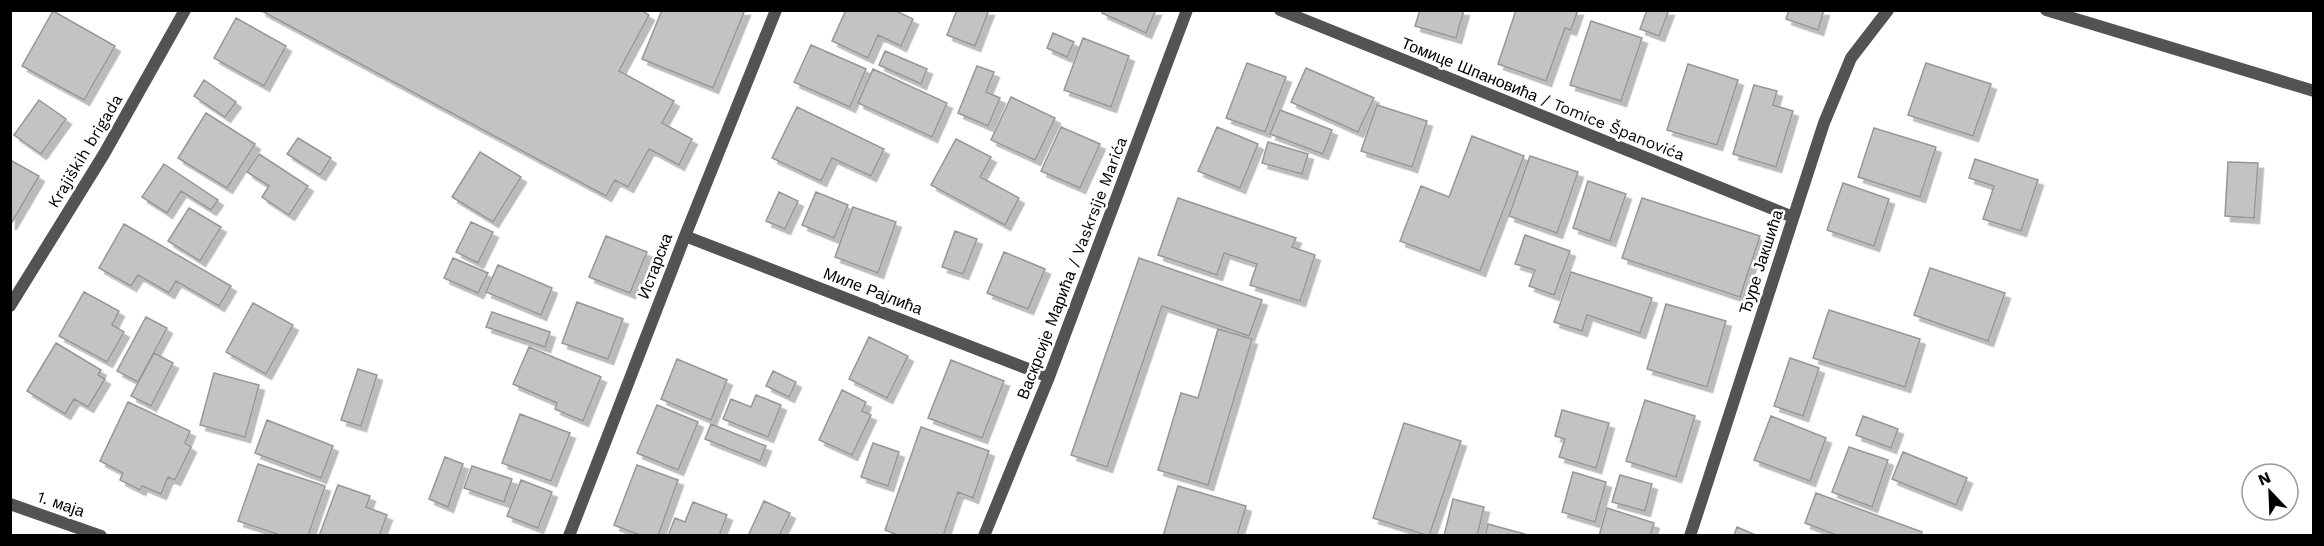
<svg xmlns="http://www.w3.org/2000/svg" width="2324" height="546" font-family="'Work Sans',sans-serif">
	<defs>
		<filter id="shadow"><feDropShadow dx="5.5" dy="5.5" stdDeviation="0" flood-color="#0004"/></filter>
	</defs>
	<rect width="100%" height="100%" fill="#fff"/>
	<path fill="#c3c3c3" stroke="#979797" stroke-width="1.5" filter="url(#shadow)" d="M260,10H641L649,15L619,71L674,101L662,123L692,139L679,165L649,149L628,187L615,180L606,196Z
		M662,10H745L713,88L642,59Z
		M846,10H894L913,19L901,46L878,35L868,58L832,41Z
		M957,10H989L975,46L947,35Z
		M1103,10H1156L1146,33L1102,13Z
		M1420,10H1464L1456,38L1415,26Z
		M1516,10H1578L1571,30L1565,28L1546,81L1498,64Z
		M1647,10H1669L1659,36L1640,29Z
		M1789,10H1824L1818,30L1786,19Z
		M53,11L115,46L84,100L22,66Z
		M236,18L286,46L264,86L214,58Z
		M1591,21L1642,38L1621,101L1570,85Z
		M1053,33L1074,42L1067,57L1047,48Z
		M1083,38L1129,56L1111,107L1064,90Z
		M811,45L866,69L850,107L794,82Z
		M885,51L927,69L921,84L879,65Z
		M1247,63L1286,77L1265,132L1226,118Z
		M1926,63L1991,84L1973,136L1908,115Z
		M1688,64L1738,80L1717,145L1667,130Z
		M977,66L994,72L986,92L1000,98L988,126L958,113Z
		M1306,68L1374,98L1358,132L1291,102Z
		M873,69L947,103L932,137L858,103Z
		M204,80L236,102L225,117L194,96Z
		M1754,85L1777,91L1773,105L1793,111L1776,167L1733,154Z
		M1011,97L1055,118L1035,160L991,140Z
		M39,100L66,119L41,154L14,135Z
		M1377,105L1427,121L1412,167L1361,151Z
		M797,107L884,149L871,176L832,158L821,181L772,158Z
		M1280,110L1332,130L1323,154L1270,134Z
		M206,113L255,144L227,188L178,158Z
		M1061,127L1100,144L1080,188L1041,171Z
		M1217,127L1258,144L1240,188L1198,171Z
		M1874,128L1936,147L1920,197L1858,177Z
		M1472,136L1524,156L1480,271L1400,241L1421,186L1449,197Z
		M298,138L331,158L320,175L287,154Z
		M956,139L991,157L980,177L1019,198L1005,225L931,185Z
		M1268,142L1308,154L1302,174L1262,163Z
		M480,152L521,177L493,222L452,197Z
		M259,154L308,186L289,215L262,197L269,186L247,172Z
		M1530,156L1578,172L1557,233L1509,216Z
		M1975,159L2038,180L2021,231L1983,219L1994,186L1969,178Z
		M10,160L39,176L11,224H10Z
		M2228,162L2258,163L2254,218L2225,216Z
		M164,164L218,200L211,210L181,191L167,213L142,197Z
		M1588,181L1626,194L1610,241L1573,228Z
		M1843,183L1889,199L1874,246L1827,230Z
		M779,192L798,201L785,229L766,221Z
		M816,192L848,205L834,238L802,225Z
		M1178,198L1296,238L1292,247L1315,255L1300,301L1250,285L1257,264L1224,253L1217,275L1158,255Z
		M1642,198L1760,236L1740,297L1622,258Z
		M853,207L896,222L878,273L835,257Z
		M189,208L221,227L200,261L168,241Z
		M471,222L493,232L478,263L456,252Z
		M124,224L231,286L219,306L176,281L169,293L138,275L131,286L99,268Z
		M955,231L977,239L963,274L942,267Z
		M1525,235L1570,251L1554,295L1529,286L1535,270L1515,264Z
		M606,236L647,252L630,293L589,277Z
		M1004,252L1045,269L1028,309L987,293Z
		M453,258L488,273L478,293L444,278Z
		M1139,258L1262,300L1249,336L1162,306L1107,467L1071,455Z
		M498,265L552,288L541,315L486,292Z
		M1930,268L2005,293L1988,341L1914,315Z
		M1571,272L1652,298L1640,333L1587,315L1582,331L1554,322Z
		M84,292L119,311L112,325L124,332L107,362L59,336Z
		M577,302L623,319L608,359L562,343Z
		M253,303L293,325L266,374L226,352Z
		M1666,304L1726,321L1707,387L1647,369Z
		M1829,310L1920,339L1905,387L1813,358Z
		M492,312L550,332L545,347L486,327Z
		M146,317L167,328L138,382L117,371Z
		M1218,329L1252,339L1208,485L1158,470L1181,393L1198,398Z
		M869,337L908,356L887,398L849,379Z
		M56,343L101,370L98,375L105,379L88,407L74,399L65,414L27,391Z
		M529,347L601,377L583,421L555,409L557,403L513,384Z
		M154,353L173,363L151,406L131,396Z
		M1790,358L1819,368L1803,416L1774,406Z
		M677,359L727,380L711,420L661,399Z
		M951,360L1004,381L982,438L928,418Z
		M358,369L377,375L361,426L341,420Z
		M773,371L796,382L789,397L766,386Z
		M214,373L259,385L245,437L200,425Z
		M842,390L866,402L862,411L871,415L852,455L819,440Z
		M756,395L781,405L768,437L723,419L731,399L751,407Z
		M1645,400L1695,416L1676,477L1626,461Z
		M128,402L190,431L185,443L191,447L175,480L168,477L161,494L142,486L140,490L120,480L123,473L100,461Z
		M657,405L698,422L678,470L637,453Z
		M1562,410L1609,423L1596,468L1559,457L1565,439L1555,436Z
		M520,414L570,433L551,481L502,463Z
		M1771,416L1826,438L1810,481L1754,460Z
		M1863,416L1898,429L1891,448L1856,435Z
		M267,420L333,446L321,478L255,453Z
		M1404,423L1461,441L1429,536L1373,518Z
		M711,424L766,446L760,461L705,439Z
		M921,427L989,451L973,498L958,492L943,536H901L885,530Z
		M873,443L899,452L888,486L861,477Z
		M1849,447L1888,460L1872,507L1832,492Z
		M1903,452L1967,478L1956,505L1892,479Z
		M445,457L463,464L448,507L429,499Z
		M258,464L325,486L308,536H283L238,521Z
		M637,465L678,480L658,536H642L614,525Z
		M472,466L512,479L504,502L464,488Z
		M1573,472L1606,482L1595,522L1562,512Z
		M1620,475L1652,484L1645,511L1612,502Z
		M521,480L552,492L538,528L507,516Z
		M338,485L370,496L366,507L387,515L379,536H319Z
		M1178,486L1246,506L1237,536H1163Z
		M1816,493L1922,532L1921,536H1839L1805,523Z
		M1453,499L1484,507L1477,536H1444Z
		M764,501L790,513L779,536H748Z
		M693,502L727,515L719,536H668L675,518L685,522Z
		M1607,508L1654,523L1650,536H1599Z
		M1488,524L1532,536H1485Z
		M1737,527L1758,536H1734Z"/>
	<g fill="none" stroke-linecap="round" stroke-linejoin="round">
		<path stroke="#535353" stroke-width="12" d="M2046,10L2314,91"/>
		<path stroke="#535353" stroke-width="12" d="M1280,10L1793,217
			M685,236L1049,377
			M10,306L104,154L185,10
			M10,504L101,536
			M569,536L685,236L776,10
			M984,536L1049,377L1187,10
			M1690,536L1824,123L1851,58L1888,10"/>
	</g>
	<g text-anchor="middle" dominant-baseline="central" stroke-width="5" stroke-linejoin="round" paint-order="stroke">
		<g font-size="16" fill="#000" stroke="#fff">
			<text transform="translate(1543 99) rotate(22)">Томице Шпановића / Tomice Španovića</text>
			<text transform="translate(85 151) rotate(-59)">Krajiških brigada</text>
			<text transform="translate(1761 262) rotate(-72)">Ђуре Јакшића</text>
			<text transform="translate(655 266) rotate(-69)">Истарска</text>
			<text transform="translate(1072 268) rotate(-69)">Васкрсије Марића / Vaskrsije Marića</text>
			<text transform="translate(873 291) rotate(21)">Миле Рајлића</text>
			<text transform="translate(61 504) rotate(19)">1. маја</text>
		</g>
	</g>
	<rect width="2324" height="546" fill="none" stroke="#000000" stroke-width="24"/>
	<g transform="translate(2270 492) rotate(337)"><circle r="28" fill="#ffffff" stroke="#999999" stroke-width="1.5"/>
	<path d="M0-4.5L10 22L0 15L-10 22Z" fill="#000000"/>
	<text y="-9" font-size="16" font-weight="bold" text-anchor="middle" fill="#000000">N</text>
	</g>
</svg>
